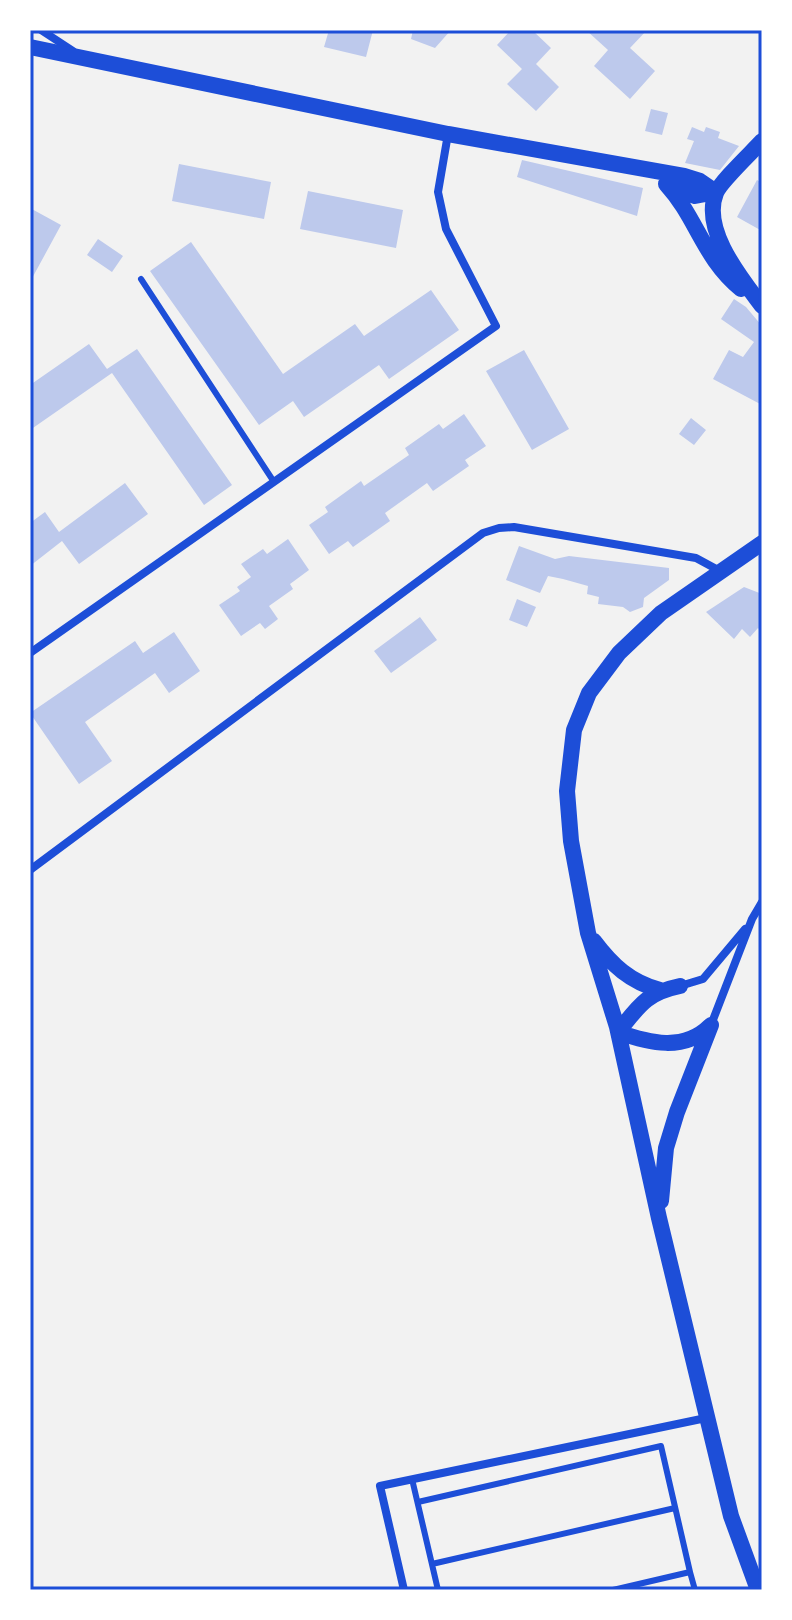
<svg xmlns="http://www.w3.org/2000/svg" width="792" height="1620" font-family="'Source Serif 4',serif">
	<rect width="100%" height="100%" fill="#f2f2f2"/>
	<path fill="#bdc9ec" d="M329,30H373L366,57L324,47Z
		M413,30H451L435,48L411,39Z
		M511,30H532L551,48L536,64L559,87L536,111L507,84L522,69L497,45Z
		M586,30H647L630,48L655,71L630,99L594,66L608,50Z
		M651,109L668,113L662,135L645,131Z
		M692,127L704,132L706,127L720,132L718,138L739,146L720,170L685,163L694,141L687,139Z
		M522,160L643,188L637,216L517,177Z
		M179,164L271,182L264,219L172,201Z
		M757,180L762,183V231L737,217Z
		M308,191L403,210L396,248L300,229Z
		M30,208L61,225L30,282Z
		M98,239L123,256L112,272L87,255Z
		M191,242L283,374L355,324L364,336L431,290L459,330L389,379L379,365L304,417L293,401L259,425L150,271Z
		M734,299L746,307L762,326V405L713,379L729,350L743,357L754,342L721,319Z
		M89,344L107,369L137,349L232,485L204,505L112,373L30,430V385Z
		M524,350L569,429L532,450L486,371Z
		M464,414L486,446L465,460L469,466L433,491L427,483L385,513L390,521L353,547L348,541L329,554L309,525L328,512L325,507L361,481L364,486L409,455L405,448L439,424L443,429Z
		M691,418L706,430L694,445L679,434Z
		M125,483L148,514L79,564L62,541L30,566V523L45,512L59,532Z
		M288,539L309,570L290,584L293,589L269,606L278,619L265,629L260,623L241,636L219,605L240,591L237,587L251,577L241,564L263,549L267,554Z
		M519,546L555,559L569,556L669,568V580L644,598L643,607L630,612L623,607L598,604L599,597L587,594L588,586L563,579L548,576L540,593L506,580Z
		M744,587L762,594V632L758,628L750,637L742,629L734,639L706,612Z
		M517,599L536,607L527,627L509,620Z
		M420,617L437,640L391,673L374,651Z
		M174,632L200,671L169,693L155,673L85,722L112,761L79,784L30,713L135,641L143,653Z"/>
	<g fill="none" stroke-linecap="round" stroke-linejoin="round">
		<path stroke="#1d4ed8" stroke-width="6" d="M141,279L274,482
			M412,1479L438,1590
			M418,1502L661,1446L690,1572L613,1590
			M432,1564L675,1508
			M690,1572L695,1590"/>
		<path stroke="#1d4ed8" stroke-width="8" d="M41,30L73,51
			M30,653L496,326L446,229L438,192L448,134
			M30,870L483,533L499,528L514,527L696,558L720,571
			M680,986L703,979L745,929
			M711,1025L752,919L762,902
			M404,1590L380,1486L706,1418"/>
		<path stroke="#1d4ed8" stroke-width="16" d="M30,47L448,134L684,176L700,181L716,192
			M762,141C752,152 720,182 716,193C701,230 742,279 762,306
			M666,184C697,218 703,258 741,289
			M669,186L695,196L716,192
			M594,941C612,965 630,982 660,990
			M680,986C646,993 639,1006 618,1032C649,1043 684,1052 710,1026
			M661,1201L666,1148L677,1112L711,1025
			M758,1590L731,1516L659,1218L617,1027L588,933L571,841L567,791L574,730L589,693L619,653L661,613L762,543"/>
	</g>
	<rect width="792" height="1620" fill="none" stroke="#ffffff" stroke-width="64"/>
	<rect x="32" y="32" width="728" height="1556" fill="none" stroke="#1d4ed8" stroke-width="3"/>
</svg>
